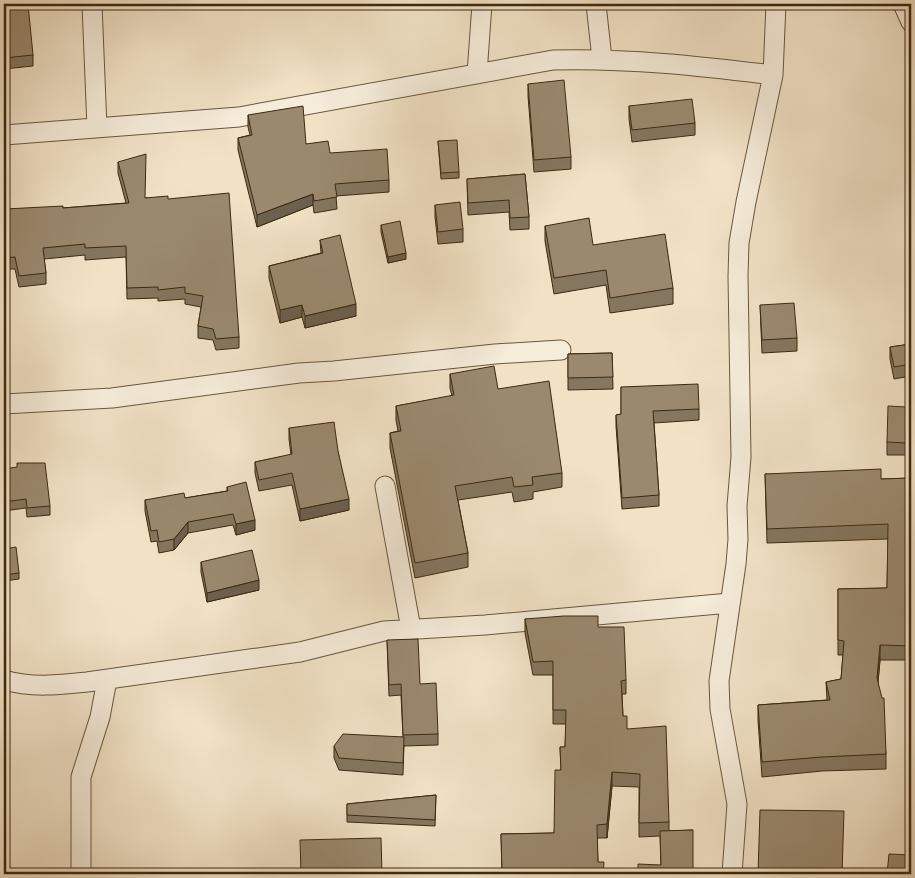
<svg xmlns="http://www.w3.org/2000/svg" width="915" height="878" font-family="Cardo,serif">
	<rect width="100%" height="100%" fill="#f1e2c6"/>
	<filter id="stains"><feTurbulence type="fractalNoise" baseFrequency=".004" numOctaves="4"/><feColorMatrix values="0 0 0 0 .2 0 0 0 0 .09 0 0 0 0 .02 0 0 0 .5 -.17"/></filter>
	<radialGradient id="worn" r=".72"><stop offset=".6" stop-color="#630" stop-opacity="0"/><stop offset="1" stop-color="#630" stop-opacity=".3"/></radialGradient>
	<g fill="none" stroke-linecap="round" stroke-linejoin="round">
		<g stroke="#69573e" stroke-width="21">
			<path id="minor" d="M92,4L97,128
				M596,4L602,59
				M903,4L911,22
				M477,74L482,4
				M4,135L239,117L553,60C627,58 700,66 773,75
				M4,404L112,398L299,373L334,371L495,354L561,350
				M385,486L411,629
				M4,680C31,688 59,685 87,682L300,652L384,631L485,625L730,603
				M81,874V777L100,717L107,680
				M732,874L737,804L720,709L719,681L736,564L738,539L737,506L741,457L738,276L739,243L746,202L773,75L776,4"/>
		</g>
		<use href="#minor" stroke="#f6ecda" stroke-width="19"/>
	</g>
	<path fill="#84765f" stroke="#3c2910" d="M4,4L33,55V66L4,69Z
		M528,84L571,157V169L534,172L528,96Z
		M629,106L695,123V135L632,142L629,119Z
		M248,115L306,144L330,153L389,180V192L336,196L337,209L314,213L313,205L257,227L238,150V138L250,135L248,127Z
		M438,141L459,172V178L441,179Z
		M118,162L145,198L168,199L239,337V348L216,350L213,340L198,338V326L201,307L185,304V299L158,301V298L127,299L126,257L85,260V255L44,259L46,273V284L19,287L15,269H4V194L5,209L63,208L126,203L118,173Z
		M525,174L529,217V229L510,230L509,212L468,215L467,179Z
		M435,205L463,229V242L438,244L435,217Z
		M381,225L406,259L388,263L381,232Z
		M545,226L593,245L673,288V304L610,313L606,285L554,294L545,241Z
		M320,240L356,316L305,328L302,317L280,323L269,278V266L321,253Z
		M760,305L797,338V351L762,353Z
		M911,344V376L894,379L890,359V347Z
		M612,353L613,389L568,390V354Z
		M450,374L498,389L562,473V487L533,492V499L514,502L512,492L458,500L468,553V567L415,578L390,448V433L398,431L396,420V406L452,396L450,388Z
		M621,387L699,409V420L654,423L659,495V506L622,509L616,426V415L621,414Z
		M907,407L906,455H887V442Z
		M289,428L338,451L349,510L300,521L292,485L259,491L255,473V462L291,455L289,439Z
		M4,469L50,506V515L27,517L26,508L4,511Z
		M765,474L881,479L911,478V542H909L908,591H911V660H880L878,682L886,754V769L822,771L762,777L758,720V705L827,700L826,682L841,679L843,655H838V589L887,588L888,539L767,543Z
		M227,487L255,530L236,535L233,525L188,533L174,550L159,553L157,541L151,542L145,511V500L185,498L227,491Z
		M4,549L19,573V579L4,581Z
		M201,562L259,590L207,602L201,572Z
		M525,619L598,627L626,680V694H622L623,716L627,729L669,822V831L693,830L661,865L660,836L639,837V787L612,786L607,838H597L598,862L604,874H502L501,834L554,833L561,770L560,747H565L566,724H553V675H533L525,633Z
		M387,640L420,684L438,734V745L404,746L403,775L339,770L334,758V746L403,737L401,695L389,696Z
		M436,795L435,826L347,822V804Z"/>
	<path fill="#6c604e" stroke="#3c2910" d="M313,194V205L257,227V215Z
		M406,253V259L388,263V257Z
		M356,304V316L305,328V316Z
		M302,305V317L280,323V310Z
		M349,499V510L300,521V509Z
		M255,520V530L236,535V524Z
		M188,522V533L174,550V539Z
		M259,580V590L207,602V593Z
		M880,645V660L877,693V678Z
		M612,772V786L607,838V824Z"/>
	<path fill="#9a896f" stroke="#3c2910" d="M4,4H28L33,55L4,58Z
		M564,80L571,157L534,160L528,84Z
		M692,99L695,123L632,130L629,106Z
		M303,106L306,144L328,141L330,153L387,149L389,180L335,184L337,197L314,201L313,194L257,215L238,138L252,135L248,115Z
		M457,140L459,172L441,173L438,141Z
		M146,154L145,198L168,196V199L229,193L239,337L216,339L213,329L198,326L203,296L185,293V287L158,290V287L127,288L126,246L85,248V244L43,248L46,273L19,276L15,257L4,258V194L5,209L63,206V208L129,203L118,162Z
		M525,174L529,217L510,218L509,200L468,203L467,179Z
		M460,202L463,229L438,232L435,205Z
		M589,218L593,245L665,234L673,288L610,298L606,270L554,278L545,226Z
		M400,221L406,253L388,257L381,225Z
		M340,235L356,304L305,316L302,305L280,310L269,266L323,253L320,240Z
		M794,303L797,338L762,340L760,305Z
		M911,344V364L894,367L890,347Z
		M612,353L613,377L568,378V354Z
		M494,366L498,389L549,381L562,473L532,477L533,485L514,487L512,477L455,486L468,553L415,563L390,433L401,431L396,406L454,395L450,374Z
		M698,384L699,409L653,411L659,495L622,498L616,415L621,414V387Z
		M888,406L907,407L906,443L887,442Z
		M334,422L338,451L349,499L300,509L292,473L259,480L255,462L292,454L289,428Z
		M17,463H45L50,506L27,508L26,499L4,502V469L17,467Z
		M881,469V479L911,478V527H909L908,591H911V646L880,645L877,678L882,698H884L886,754L822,757L762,762L758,705L830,700L826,682L841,679L844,641L838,640V589L887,588L888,524L767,529L765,474Z
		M246,482L255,520L236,524L233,514L188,522L174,539L159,542L157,530L151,531L145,500L184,493L185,498L228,491L227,487Z
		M16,547L19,573L4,575V549Z
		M252,550L259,580L207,593L201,562Z
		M564,616H598V627H624L626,680L621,681L623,716H627V729L666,726L669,822L639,823L640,774L612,772L607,824L597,825L598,862H604L603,874H502L501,834L554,833L555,770H561L560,747H565L566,710H553V661L533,662L525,619Z
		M418,639L420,684L436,683L438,734L403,735L401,684L389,685L387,640Z
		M343,734L404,737L403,763L339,758L334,746Z
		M436,795L435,820L347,815V804Z
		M760,810L844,811L842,874H758Z
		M693,830V874H638V864L661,865L660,831Z
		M381,838L382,874H301L300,840Z
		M889,854L911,855V874H887Z"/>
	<rect width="915" height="878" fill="none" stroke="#f1e2c6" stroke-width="20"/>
	<rect x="5" y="5" width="905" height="868" fill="none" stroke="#3c2910" stroke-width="2.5"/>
	<rect x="10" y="10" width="895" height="858" fill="none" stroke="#3c2910"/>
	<rect width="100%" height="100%" filter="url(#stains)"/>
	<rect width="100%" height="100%" fill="url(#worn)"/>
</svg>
